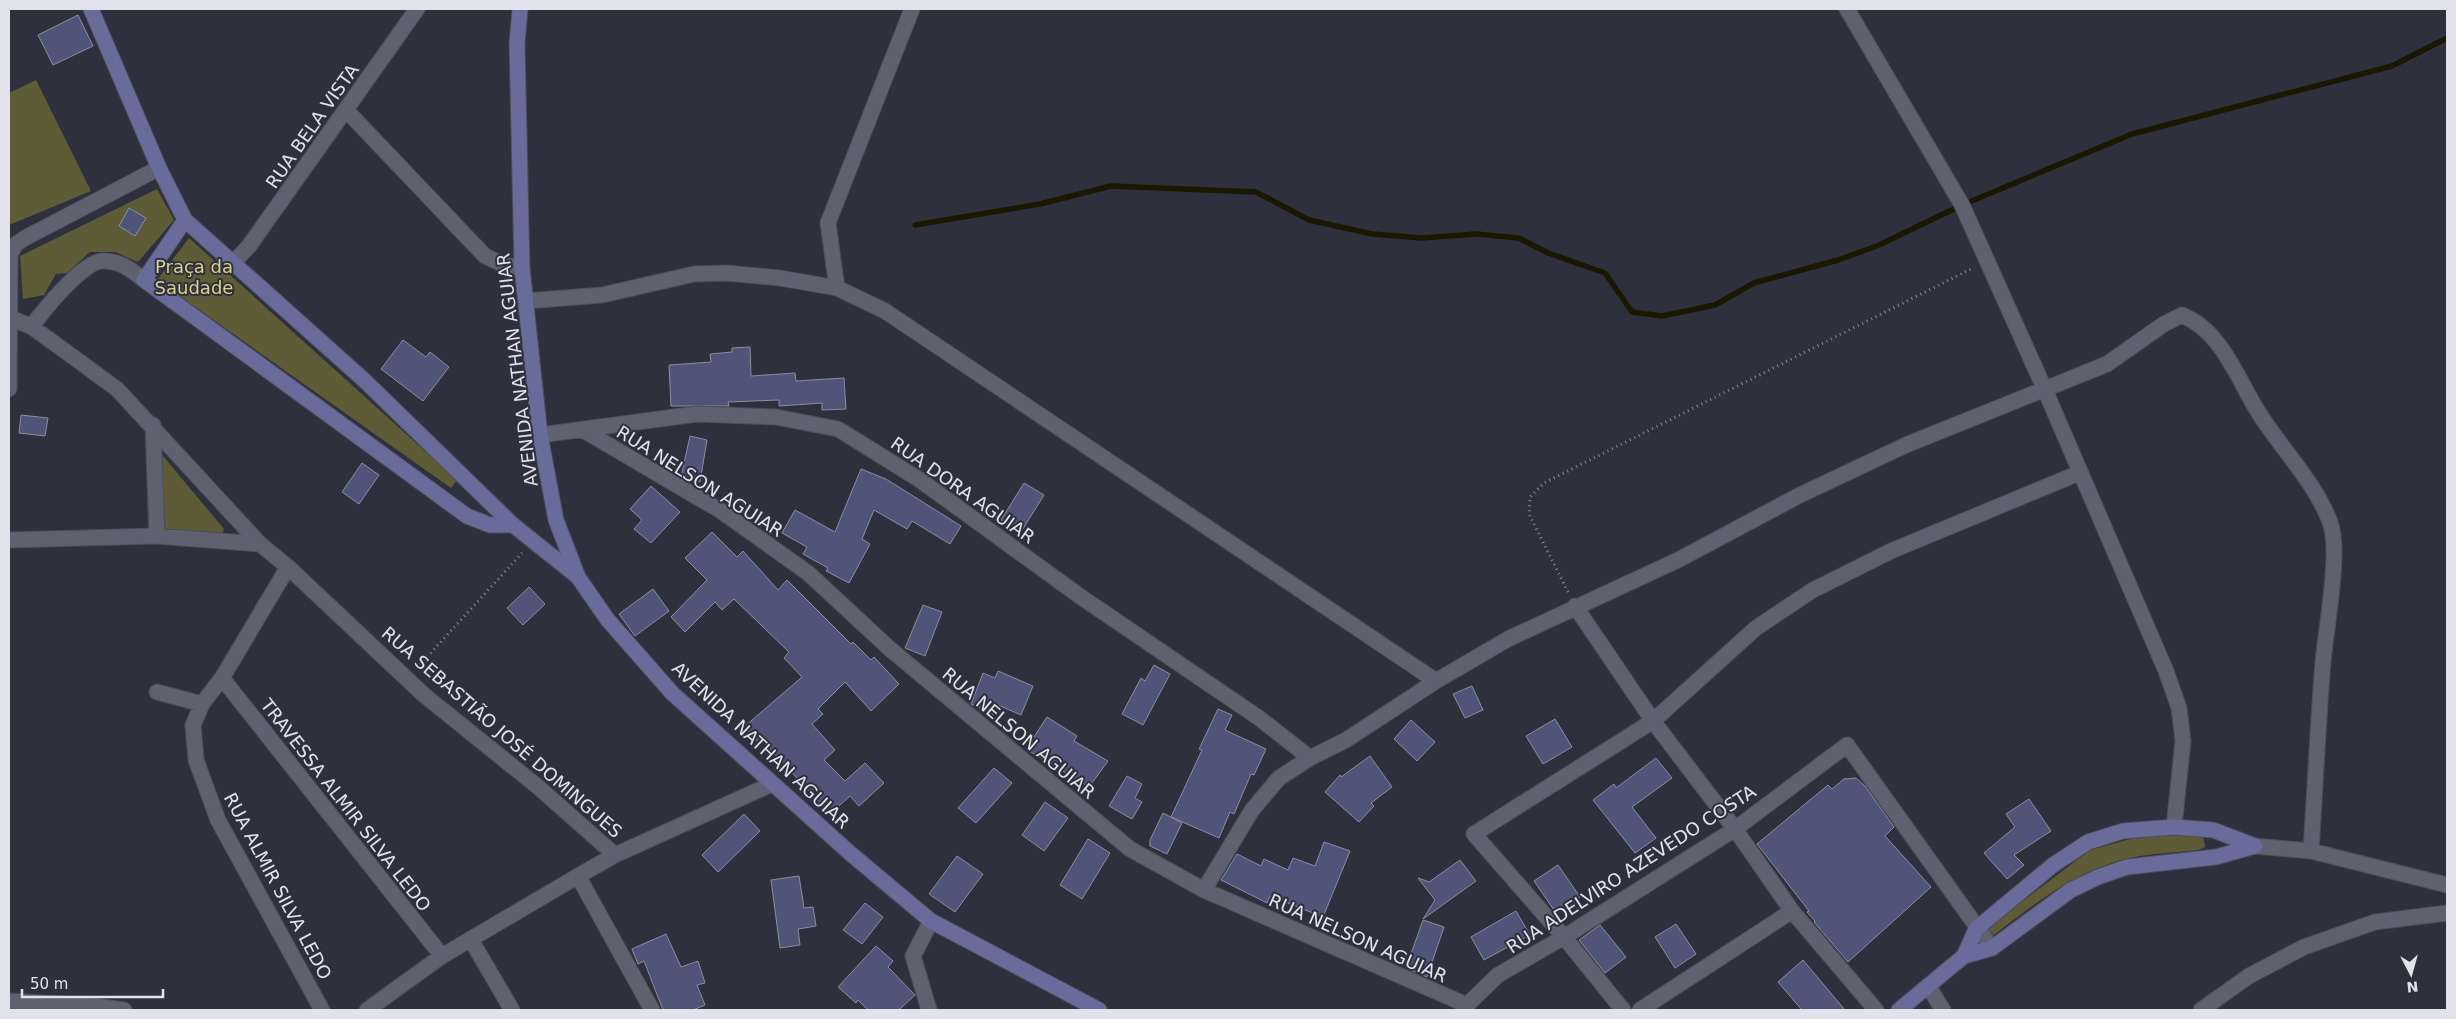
<svg xmlns="http://www.w3.org/2000/svg" width="2456" height="1019" font-family="'DejaVu Sans',sans-serif">
	<rect width="100%" height="100%" fill="#2f303e"/>
	<path fill="#5e5c36" d="M36,80L91,191L9,225V93Z
		M157,189L174,220L138,262L115,252H90L67,273L56,274L44,295L23,299L20,256Z
		M189,238L457,480L451,488L157,280Z
		M158,450L224,529L221,536L164,540Z
		M2203,834L2205,847L2198,850C2175,853 2149,853 2126,859C2076,871 2034,904 1994,935L1987,928L2090,850L2138,837Z"/>
	<g fill="none" stroke-linecap="round" stroke-linejoin="round">
		<path stroke="#1a1800" stroke-width="5.5" d="M915,225L1040,204L1111,186L1256,192L1309,220L1372,234L1422,238L1476,234L1519,238L1548,253L1605,273L1632,312L1662,316L1715,305L1754,283L1838,260L1877,246L1962,205L2132,134L2392,66L2447,38"/>
	</g>
	<path fill="#515479" stroke="#8b8e9e" d="M78,15L93,46L53,65L38,35Z
		M129,208L146,218L135,236L119,226Z
		M403,340L426,357L430,352L449,367L423,401L381,369Z
		M750,347L751,376L795,373L796,381L844,378L846,409L822,410V403L779,406V400L728,402L729,406H671L669,365L711,362L710,354L732,352V348Z
		M21,415L48,418L45,436L19,433Z
		M690,436L707,440L700,482L681,477Z
		M362,463L379,475L359,504L342,492Z
		M861,469L886,479L961,526L950,544L912,521L907,529L874,510L862,539L870,544L849,583L826,571L828,568L803,554L807,547L782,533L795,510L835,532Z
		M1024,483L1044,495L1021,532L1001,520Z
		M651,486L680,512L651,543L634,529L642,520L630,509Z
		M712,532L737,557L743,551L778,590L787,580L851,644L853,642L871,660L874,657L899,684L871,711L845,682L818,709L823,714L812,724L835,750L824,760L845,781L865,763L884,783L859,806L850,796L830,814L761,739L758,742L744,727L802,677L784,658L789,652L734,599L722,610L715,602L685,632L671,617L707,580L685,558Z
		M529,587L545,604L523,625L507,608Z
		M653,589L669,611L635,636L619,614Z
		M923,605L942,612L925,656L905,648Z
		M1154,665L1170,674L1143,725L1122,714L1141,678L1145,681Z
		M998,671L1033,686L1021,715L998,705L994,715L971,704L983,673L995,678Z
		M1472,686L1483,710L1465,718L1453,694Z
		M1218,709L1232,715L1225,730L1266,749L1254,775L1251,774L1234,814L1230,812L1219,838L1171,817L1202,750L1199,749Z
		M1047,717L1077,736L1074,741L1108,761L1089,787L1026,749Z
		M1555,719L1572,747L1543,764L1526,736Z
		M1411,720L1435,742L1417,761L1394,739Z
		M1370,756L1392,787L1371,803L1374,806L1359,822L1325,792L1340,775L1341,777Z
		M1656,758L1672,778L1632,807L1656,838L1635,853L1593,800L1614,784L1616,788Z
		M994,768L1012,783L976,823L958,808Z
		M1127,776L1142,784L1135,798L1142,802L1132,819L1109,806Z
		M1856,778L1865,786L1894,827L1885,836L1931,887L1848,962L1814,922L1815,921L1807,912L1809,911L1757,844L1828,785L1832,789L1844,779Z
		M2029,799L2051,831L2014,855L2024,865L2007,879L1984,853L2015,827L2006,814Z
		M1045,802L1068,818L1044,851L1022,835Z
		M1163,813L1182,823L1167,854L1150,846V840Z
		M744,814L760,831L718,872L702,855Z
		M1088,839L1110,853L1082,899L1060,885Z
		M1324,842L1350,851L1323,917L1270,896L1267,903L1221,880L1237,854L1261,866L1264,859L1288,870L1293,858L1315,866Z
		M957,856L983,874L955,912L929,894Z
		M1460,860L1476,881L1423,919L1435,900L1418,878L1429,882Z
		M1558,865L1580,897L1556,913L1534,881Z
		M799,876L804,908L813,907L816,926L798,929L800,945L780,948L771,880Z
		M865,903L883,917L862,944L843,930Z
		M1516,911L1530,935L1484,960L1471,937Z
		M1423,920L1444,927L1427,977L1406,968Z
		M1676,924L1696,954L1675,968L1655,937Z
		M1600,925L1626,957L1605,973L1579,940Z
		M666,934L681,967L698,961L705,983L697,985L705,1005L693,1010H663L644,961L638,964L632,949Z
		M876,946L893,961L888,967L915,995L899,1010H868L858,1000L856,1003L838,987Z
		M1803,960L1845,1010H1802L1778,982Z"/>
	<g fill="none" stroke-linecap="round" stroke-linejoin="round">
		<g stroke="#4c4d58" stroke-width="17">
			<path id="street" d="M1847,9L1962,205L2045,390L2166,671L2179,708L2183,741L2174,827
				M347,111L485,256L504,265L522,268
				M234,262L249,246L417,9
				M837,288L828,223L912,9
				M526,301L602,295L694,274L726,273L780,278L837,288L885,311L1436,681
				M9,317L32,327L117,389L260,544L288,567L424,695L537,786L615,855
				M32,327C42,311 83,262 102,261C120,260 131,270 144,280
				M9,389L10,254L16,244L25,238L159,168
				M153,425L157,536
				M583,430L721,511L808,573L890,649L1130,849L1204,890L1467,1005
				M540,435L697,414L776,417L838,429L920,480L1081,597L1259,718L1310,758
				M9,540L157,536L260,544
				M288,567L222,678L202,704L193,725L196,760L218,820L322,1010
				M1575,606L1653,721L1735,829L1792,911L1876,1010
				M222,678L442,956
				M157,692L202,704
				M2255,846L2311,851L2447,885
				M578,876L652,1010
				M1204,890L1252,810L1279,778L1310,758L1346,740L1436,681L1508,639L1678,560L1800,495L1906,445L2107,364L2164,324L2182,315C2219,330 2235,372 2254,405C2277,445 2313,478 2330,522C2341,551 2326,628 2323,662C2318,724 2315,788 2311,851
				M471,940L512,1010
				M1928,986L1943,1010
				M9,1001L94,1006L124,1010
				M367,1010L442,956L578,876L615,855L772,784
				M929,1010L913,956L931,921
				M1464,1010L1467,1005L1498,975L1564,937L1735,829L1847,745L1992,948
				M1623,1010L1564,937L1474,834L1653,721L1756,628L1813,590L1891,551L2079,473
				M1640,1010L1792,911
				M2201,1010L2249,976L2304,947L2375,922L2447,913"/>
		</g>
		<g stroke="#4c4d58" stroke-width="17">
			<path id="secondary" d="M91,9L159,168L185,220L364,380L513,525L577,576
				M520,9L517,43L522,268L540,435L556,520L578,577L607,619L672,693L851,854L931,921L1099,1010
				M185,220L144,280L467,516L490,525H513
				M1964,956L1976,929L2053,865L2088,842L2123,831L2174,827L2213,830L2255,846
				M1899,1010L1964,956L1992,948L2071,890L2098,877L2127,867L2216,857L2255,846"/>
		</g>
		<path stroke="#898a96" stroke-width="3" stroke-dasharray="1 4" stroke-linecap="butt" d="M1568,592L1529,514L1530,497L1544,483L1973,268
			M417,668L522,553"/>
		<use href="#street" stroke="#5f6171" stroke-width="15"/>
		<use href="#secondary" stroke="#696b9a" stroke-width="15"/>
	</g>
	<g text-anchor="middle" dominant-baseline="central" stroke-width="4" stroke-linejoin="round" paint-order="stroke">
		<g font-size="18" fill="#e1e2eb" stroke="#2f303e">
			<text transform="translate(312 126) rotate(-55)">RUA BELA VISTA</text>
			<text transform="translate(517 370) rotate(-97)">AVENIDA NATHAN AGUIAR</text>
			<text transform="translate(700 481) rotate(32)">RUA NELSON AGUIAR</text>
			<text transform="translate(963 490) rotate(35)">RUA DORA AGUIAR</text>
			<text transform="translate(502 732) rotate(41)">RUA SEBASTIÃO JOSÉ DOMINGUES</text>
			<text transform="translate(1019 733) rotate(40)">RUA NELSON AGUIAR</text>
			<text transform="translate(761 745) rotate(43)">AVENIDA NATHAN AGUIAR</text>
			<text transform="translate(346 805) rotate(52)">TRAVESSA ALMIR SILVA LEDO</text>
			<text transform="translate(1631 869) rotate(-33)">RUA ADELVIRO AZEVEDO COSTA</text>
			<text transform="translate(278 886) rotate(62)">RUA ALMIR SILVA LEDO</text>
			<text transform="translate(1358 938) rotate(24)">RUA NELSON AGUIAR</text>
		</g>
		<g font-size="18" fill="#d7d38d" stroke="#2f303e">
			<text x="194" y="266">Praça da<tspan x="194" dy="21">Saudade</tspan></text>
		</g>
	</g>
	<rect width="2456" height="1019" fill="none" stroke="#e1e2eb" stroke-width="20"/>
	<g transform="translate(2411 974) rotate(174)" stroke="#2f303e" stroke-width="4" paint-order="stroke">
	<path d="M0-4L9 19L0 12L-9 19Z" fill="#e1e2eb"/>
	<text y="-8" font-size="14" font-weight="bold" text-anchor="middle" fill="#e1e2eb">N</text>
	</g>
	<path d="M22 989v8h141v-8" fill="none" stroke="#e1e2eb" stroke-width="2.5"/>
	<text x="30" y="989" font-size="15" fill="#e1e2eb" stroke="#2f303e" stroke-width="4" paint-order="stroke">50 m</text>
</svg>
